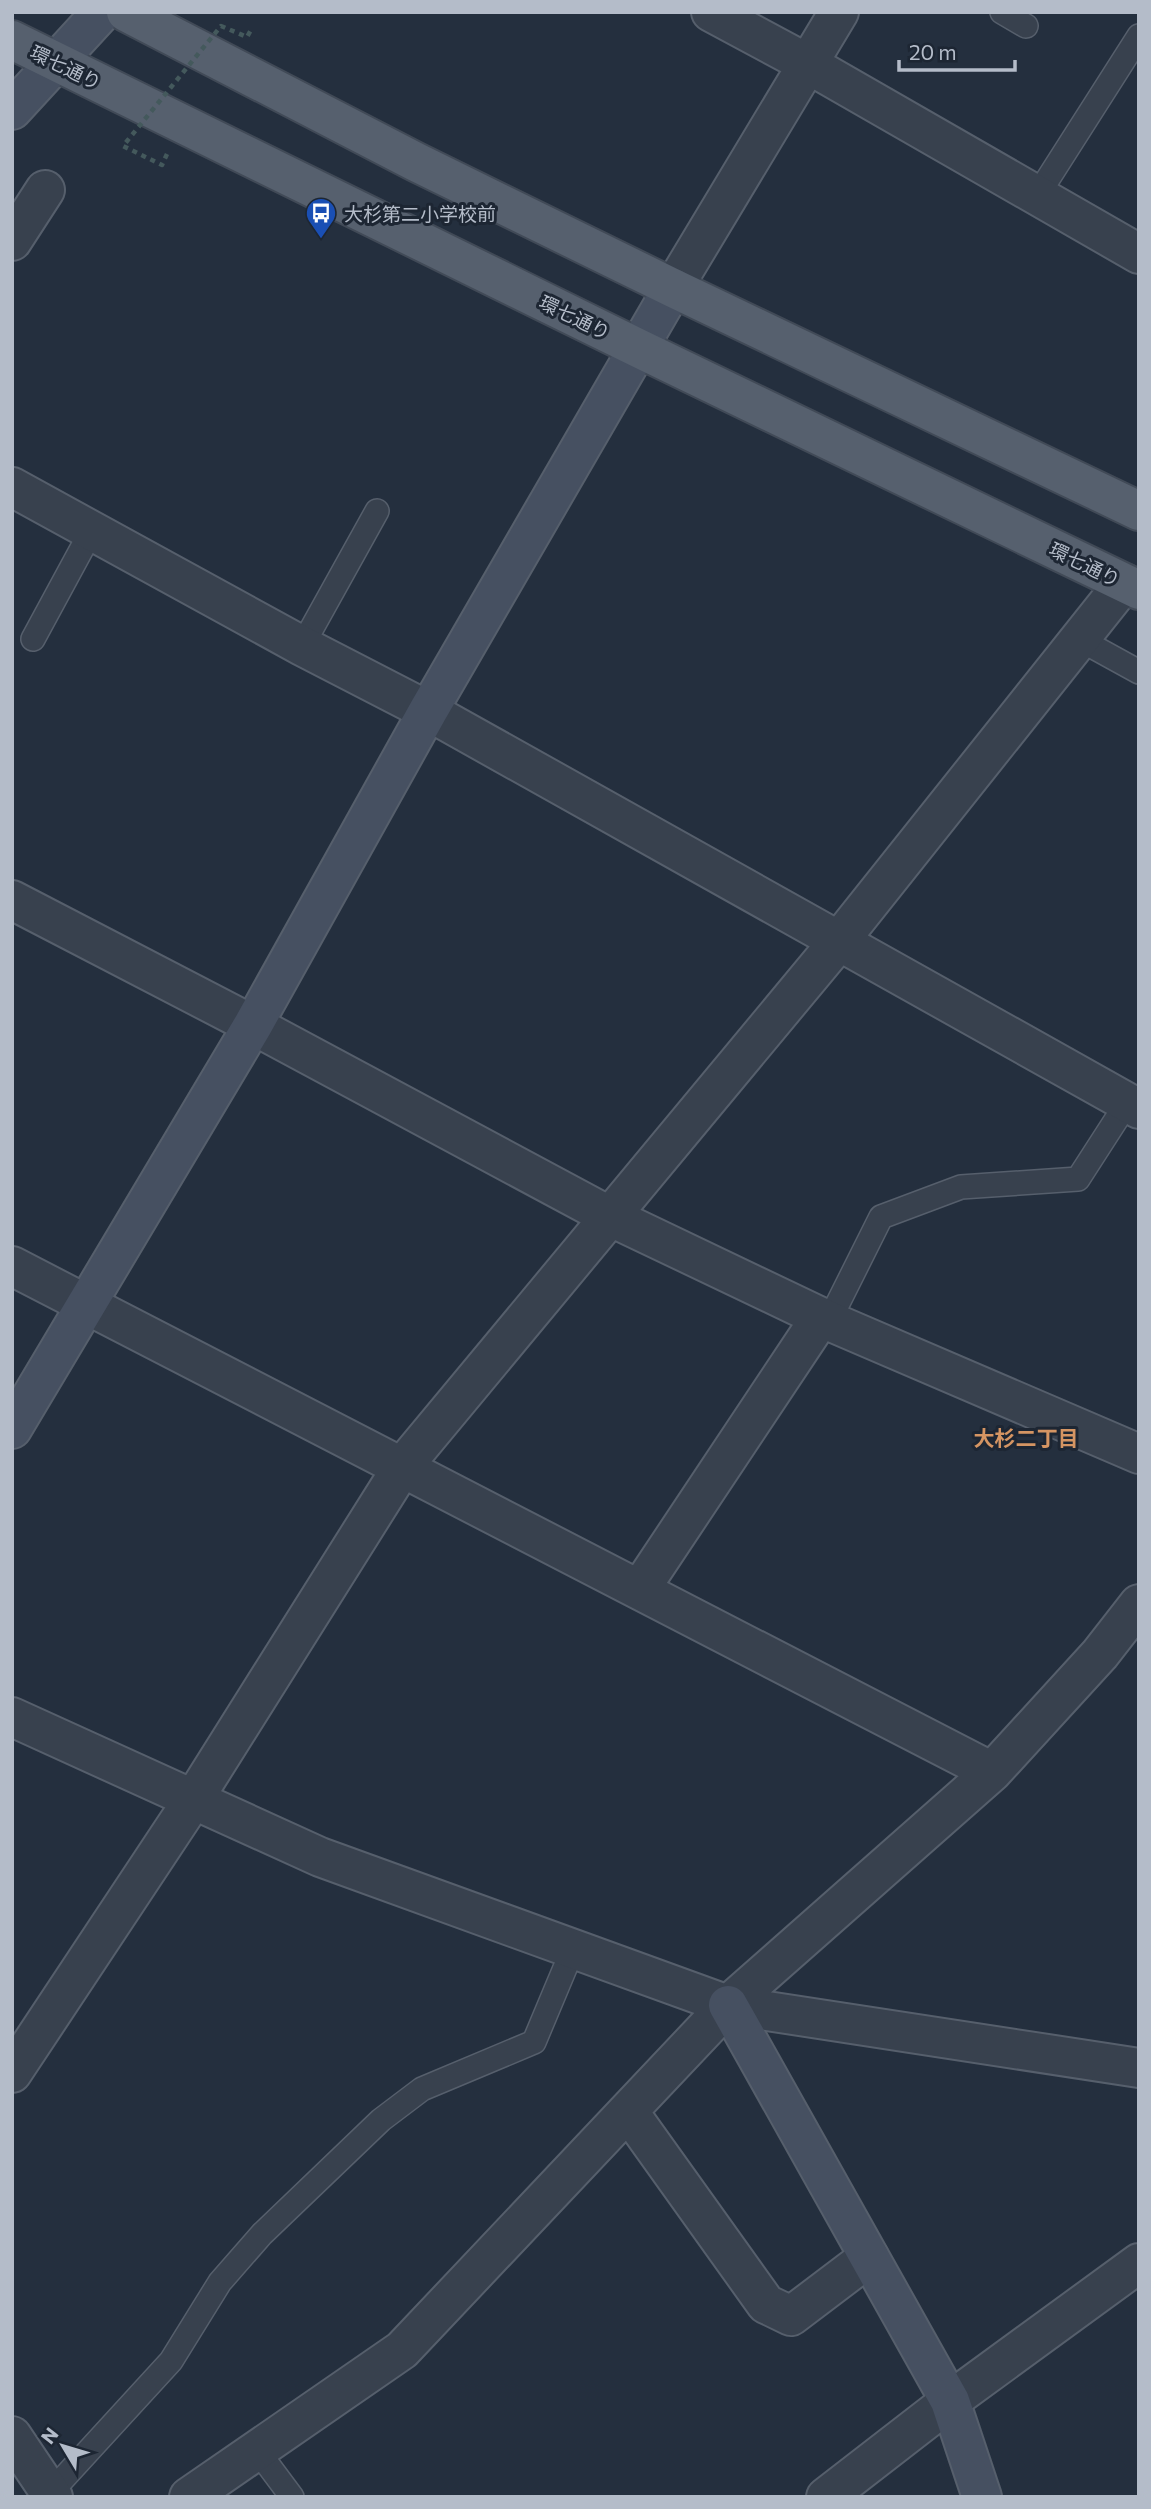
<svg xmlns="http://www.w3.org/2000/svg" width="1151" height="2509" font-family="Commissioner,'Noto Sans JP',sans-serif">
	<rect width="100%" height="100%" fill="#242f3e"/>
	<g fill="none" stroke-linecap="round" stroke-linejoin="round">
		<g stroke="#565f6c" stroke-width="26">
			<path id="lane" d="M1002,12L1026,26
				M1037,196L1139,36
				M33,639L92,530
				M1079,639L1139,672
				M302,646L377,511
				M829,1321L881,1217L961,1187L1078,1179L1127,1103
				M257,2450L292,2497
				M50,2493L171,2361L220,2282L262,2234L381,2120L422,2089L534,2042L573,1949"/>
		</g>
		<g stroke="#565f6c" stroke-width="42">
			<path id="street" d="M711,12L808,64L1139,254
				M12,241L45,190
				M673,288L839,12
				M12,487L302,646L428,711L1139,1109
				M12,900L253,1025L609,1216L829,1321L1139,1454
				M12,1266L992,1772
				M640,1589L821,1317
				M12,1717L320,1857L728,2005L1139,2068
				M12,2073L193,1800L403,1466L839,941L1124,583
				M628,2111L766,2304L791,2316L869,2257
				M12,2436L53,2497
				M189,2497L402,2350L728,2005L992,1772L1100,1654L1139,1604
				M826,2497L950,2401L1139,2263"/>
		</g>
		<g stroke="#565f6c" stroke-width="42">
			<path id="secondary" d="M12,110L102,12
				M12,1429L253,1025L428,711L673,288
				M728,2005L950,2401L982,2497"/>
		</g>
		<g stroke="#414a57" stroke-width="42">
			<path id="primary" d="M126,12L416,162L673,288L1139,511
				M12,40L638,348L1139,590"/>
		</g>
		<use href="#lane" stroke="#38414e" stroke-width="23"/>
		<use href="#street" stroke="#38414e" stroke-width="38"/>
		<use href="#secondary" stroke="#465061" stroke-width="38"/>
		<use href="#primary" stroke="#56606e" stroke-width="38"/>
		<path stroke="#44595c" stroke-width="4.5" stroke-dasharray="5 5" stroke-linecap="butt" d="M167,154L162,165L123,146L221,26L247,37L251,30"/>
	</g>
	<defs>
		<g id="bus-pin" transform="scale(1.575)"><path d="M0 17L-7.5 6A9.5 9.5 0 1 1 7.5 6Z" fill="#1a4fb4" stroke="#1d2633"/><path d="M-5-6H5V4H4V6H2V4H-2V6H-4V4H-5ZM-3.5-4V0h7V-4ZM-3.5 1.2v1.5H-2V1.2ZM2 1.2v1.5H3.5V1.2Z" fill="#fff"/></g>
	</defs>
	<g fill-rule="evenodd">
		<use href="#bus-pin" x="321" y="213"/>
	</g>
	<g text-anchor="middle" dominant-baseline="central" stroke-width="6" stroke-linejoin="round" paint-order="stroke">
		<g font-size="19" fill="#b4bcc9" stroke="#1d2633">
			<text transform="translate(66 67) rotate(26)">環七通り</text>
			<text transform="translate(575 317) rotate(26)">環七通り</text>
			<text transform="translate(1085 564) rotate(26)">環七通り</text>
		</g>
		<g font-size="19" fill="#b4bcc9" stroke="#1d2633" text-anchor="start">
			<text x="344" y="213">大杉第二小学校前</text>
		</g>
		<g font-size="21" font-weight="bold" fill="#d59563" stroke="#1d2633">
			<text x="1026" y="1437">大杉二丁目</text>
		</g>
	</g>
	<rect width="1151" height="2509" fill="none" stroke="#b4bcc9" stroke-width="28"/>
	<g transform="translate(63 2446) rotate(308)" stroke="#1d2633" stroke-width="5" paint-order="stroke">
	<path d="M0-5L12 26L0 18L-12 26Z" fill="#b4bcc9"/>
	<text y="-10" font-size="19" font-weight="bold" text-anchor="middle" fill="#b4bcc9">N</text>
	</g>
	<path d="M899 60v10h116v-10" fill="none" stroke="#b4bcc9" stroke-width="3.5"/>
	<text x="909" y="60" font-size="21" fill="#b4bcc9" stroke="#1d2633" stroke-width="5" paint-order="stroke">20 m</text>
</svg>
